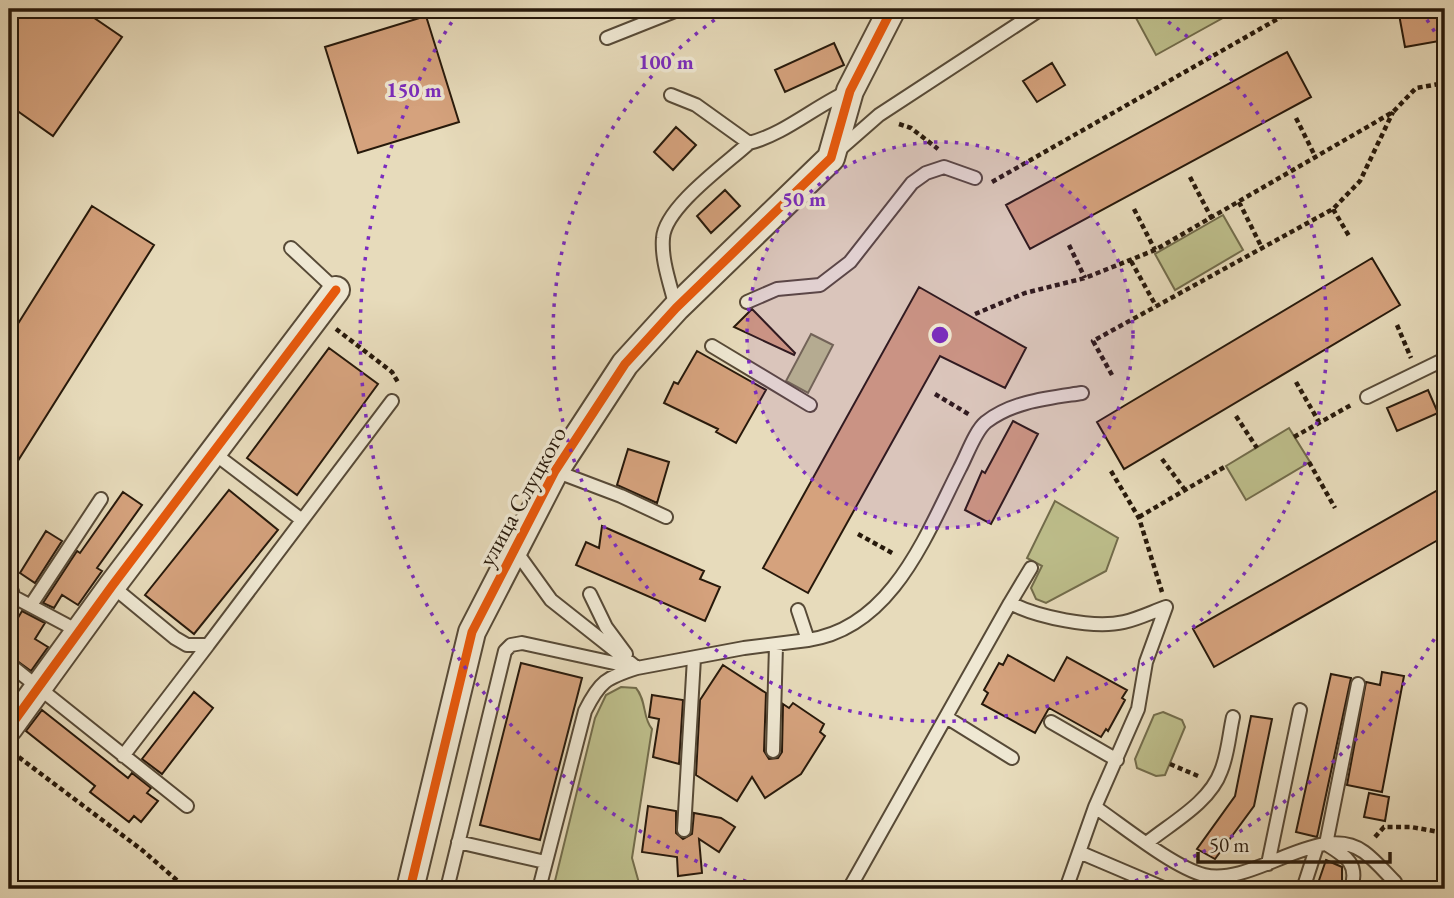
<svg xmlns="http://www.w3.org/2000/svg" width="1454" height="898" font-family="'EB Garamond',serif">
	<rect width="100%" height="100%" fill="#e7dbbb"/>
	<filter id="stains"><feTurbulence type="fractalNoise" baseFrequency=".00286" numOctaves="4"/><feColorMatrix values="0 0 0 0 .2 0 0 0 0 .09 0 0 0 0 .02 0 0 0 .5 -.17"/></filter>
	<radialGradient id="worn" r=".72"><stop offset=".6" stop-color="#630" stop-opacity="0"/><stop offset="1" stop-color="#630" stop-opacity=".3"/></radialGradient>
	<path fill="#bdbe8b" stroke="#726c4b" stroke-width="2" d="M1153,9H1239L1156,55L1136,18Z
		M1223,215L1243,250L1175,290L1155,254Z
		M811,334L833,345L808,393L786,381Z
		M1289,428L1310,462L1246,500L1226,466Z
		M1055,501L1118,538L1106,571L1046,603L1036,599L1031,588L1042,566L1027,558Z
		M621,687L636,688C647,701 642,717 652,729L632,858L639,883L659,889H553L595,718L606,695Z
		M1163,712L1182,720L1185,727L1165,775L1156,776L1137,768L1135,759L1154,715Z"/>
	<path fill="#d5a27d" stroke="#27190b" stroke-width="2" d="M17,9H81L122,37L53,136L9,105V21Z
		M1398,9H1445V40L1405,47Z
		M426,16L459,122L358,153L325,47Z
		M834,43L844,65L785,92L775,70Z
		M1287,52L1311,97L1030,249L1006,205Z
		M1052,63L1065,85L1037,102L1023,81Z
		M676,127L696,145L673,170L654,152Z
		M725,190L740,206L711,233L697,216Z
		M92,206L154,245L9,475V338Z
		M1372,258L1400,305L1124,469L1097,422Z
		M919,287L1026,348L1005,388L940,356L808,593L763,568Z
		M752,309L795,353L794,355L734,327Z
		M329,348L378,384L297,495L247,458Z
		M697,351L766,390L736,443L716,432L718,429L664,403L674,382L678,384Z
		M1428,390L1438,413L1397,431L1387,408Z
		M1013,421L1038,434L991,524L965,510L982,471L985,473Z
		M628,449L669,462L657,503L617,485Z
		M1445,486V536L1214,667L1193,629Z
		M229,490L278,530L194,634L145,595Z
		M123,492L142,505L97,568L102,571L78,605L62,595L54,608L43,603L77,551L80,553Z
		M602,526L704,571L700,579L720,587L705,621L576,565L586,542L599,548Z
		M46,531L62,541L35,583L20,573Z
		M22,611L45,623L35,639L48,647L31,671L9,655V633Z
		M1008,655L1054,681L1067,657L1127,690L1122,698L1125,700L1108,731L1106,729L1101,737L1049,708L1035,733L982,704L988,693L984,690L999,663L1003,665Z
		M521,663L582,678L540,840L480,825Z
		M723,665L766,693L764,751L769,759L778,758L782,752L783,704L789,708L793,703L824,724L820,732L825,736L801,774L765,798L752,777L737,801L696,775L700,700Z
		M1382,672L1404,676L1382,792L1347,785L1366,682L1380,685Z
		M1331,674L1351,678L1317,837L1296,832Z
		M194,692L213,708L162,774L142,759Z
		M652,695L683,700L679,764L653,757L659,719L649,717Z
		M42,710L128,778L132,773L151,788L147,793L158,801L141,822L134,816L129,822L90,792L95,786L26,731Z
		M1251,716L1272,719L1254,806L1215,859L1197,849L1235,796Z
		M1369,793L1389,797L1385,821L1364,817Z
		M648,806L676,811V833L683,839L692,834L694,813L721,818L735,827L719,852L699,839L702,873L678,876L677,857L642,852Z
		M1326,860L1342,867V889H1316Z"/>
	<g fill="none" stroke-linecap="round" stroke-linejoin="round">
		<g stroke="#574a37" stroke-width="16">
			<path id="lane" d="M607,38L680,9
				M671,95L696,105L749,143C785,134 815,106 849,91
				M839,150L879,115L1041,9
				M291,248L336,290
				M747,302L777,289L820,285L850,262L912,183L926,173L944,167L975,178
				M676,308C671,286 661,261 663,238C665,207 726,164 749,143
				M712,346L810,405
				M1367,397L1445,359
				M215,454L302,520
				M555,471L621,496L666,517
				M9,538V558
				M515,550L551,600L637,668L744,648L808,640
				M9,584L14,597L78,631
				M112,586L175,638L187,645H208L392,401
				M590,594L606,627L626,654
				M1010,603L1031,568
				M31,605L101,499
				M798,610L808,640C892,628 926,535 960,468C967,455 975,431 986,422C1013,401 1049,398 1082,393
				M9,664L187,806
				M946,717L1012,758
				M1051,722L1117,760
				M773,751L776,646
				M123,756L208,645
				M1095,807C1123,826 1173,867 1204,875C1254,887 1320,820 1364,852C1375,860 1385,872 1395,882
				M684,830L694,658
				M458,842L545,862
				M1148,842C1173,822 1210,802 1221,771C1228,754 1229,735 1233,717
				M1079,852L1166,889
				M1268,864L1300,710
				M447,889L505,651L511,645L522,643L637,668
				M539,889L585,711C600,681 606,678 637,668
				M849,889L1010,603C1037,617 1093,629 1124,622C1138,619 1152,612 1166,607
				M1066,889L1095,807L1138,709L1146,662L1166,607
				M1303,889L1317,846
				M1351,889C1359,864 1347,857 1326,844L1358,684"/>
		</g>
		<g stroke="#574a37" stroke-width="30">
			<path id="street" d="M9,728L112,586L336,290
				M410,889L472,632L555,471L625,364L676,308L831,158L850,91L892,9"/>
		</g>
		<path stroke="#27190b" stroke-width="4.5" stroke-dasharray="5 3.5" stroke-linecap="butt" d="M1296,118L1315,156
			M899,124L911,128L938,149
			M1190,177L1212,219
			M992,182L1295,9
			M1239,202L1262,248
			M1134,209L1155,250
			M1333,209L1349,236
			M1069,245L1085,278
			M1131,261L1156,306
			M975,314L1025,293L1085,278L1155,250L1393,112L1416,88L1445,83
			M1397,325L1411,358
			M336,329L392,372L399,384
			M1112,375L1093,341L1333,209L1360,181L1393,112
			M1296,382L1319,422
			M935,394L970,415
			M1236,416L1257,448
			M1294,437L1351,405
			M1162,459L1185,490
			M1309,462L1335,508
			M1111,471L1139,518L1162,592
			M1139,517L1226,466
			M858,534L894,554
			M12,752L142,850L187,889
			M1170,764L1198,776
			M1375,837L1384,827H1411L1445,833"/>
		<use href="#lane" stroke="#efe8d3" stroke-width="12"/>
		<use href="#street" stroke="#efe8d3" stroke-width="26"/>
		<g stroke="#efe8d3" stroke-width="13">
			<path id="cycleway" d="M9,728L112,586L336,290
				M410,889L472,632L555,471L625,364L676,308L831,158L850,91L892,9"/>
		</g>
		<use href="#cycleway" stroke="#e8590c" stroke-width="9"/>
	</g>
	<circle cx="940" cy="335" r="193" fill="#7b2cbf" fill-opacity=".12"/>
	<g fill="none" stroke="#7b2cbf" stroke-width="3.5" stroke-dasharray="3.5 7">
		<circle cx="940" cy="335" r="193"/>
		<path d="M1151 10A387 387 0 1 1 729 10"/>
		<path d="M1445 621A580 580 0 0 1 1114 888M766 888A580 580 0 0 1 459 11M1421 11A580 580 0 0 1 1445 49"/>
	</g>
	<g text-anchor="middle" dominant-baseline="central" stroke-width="7" stroke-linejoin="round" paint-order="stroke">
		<g font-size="24" fill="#27190b" stroke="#efe8d3">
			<text transform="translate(522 496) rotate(-61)">улица Слуцкого</text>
		</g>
	</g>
	<circle cx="940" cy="335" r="10" fill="#7b2cbf" stroke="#efe8d3" stroke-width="3.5"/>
	<g font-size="21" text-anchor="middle" font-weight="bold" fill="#7b2cbf" stroke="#efe8d3" stroke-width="7" stroke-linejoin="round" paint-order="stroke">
		<text x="666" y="69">100 m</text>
		<text x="414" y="97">150 m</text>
		<text x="804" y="206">50 m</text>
	</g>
	<rect width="1454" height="898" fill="none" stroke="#e7dbbb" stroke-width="35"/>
	<rect x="10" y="10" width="1433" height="877" fill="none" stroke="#27190b" stroke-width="3.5"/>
	<rect x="18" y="18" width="1419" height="863" fill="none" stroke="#27190b" stroke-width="2"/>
	<path d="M1198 852v10h192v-10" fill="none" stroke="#27190b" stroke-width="3.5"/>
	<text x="1209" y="852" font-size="21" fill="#27190b" stroke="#efe8d3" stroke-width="5" paint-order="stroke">50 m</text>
	<rect width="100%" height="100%" filter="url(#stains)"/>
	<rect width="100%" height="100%" fill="url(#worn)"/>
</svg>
